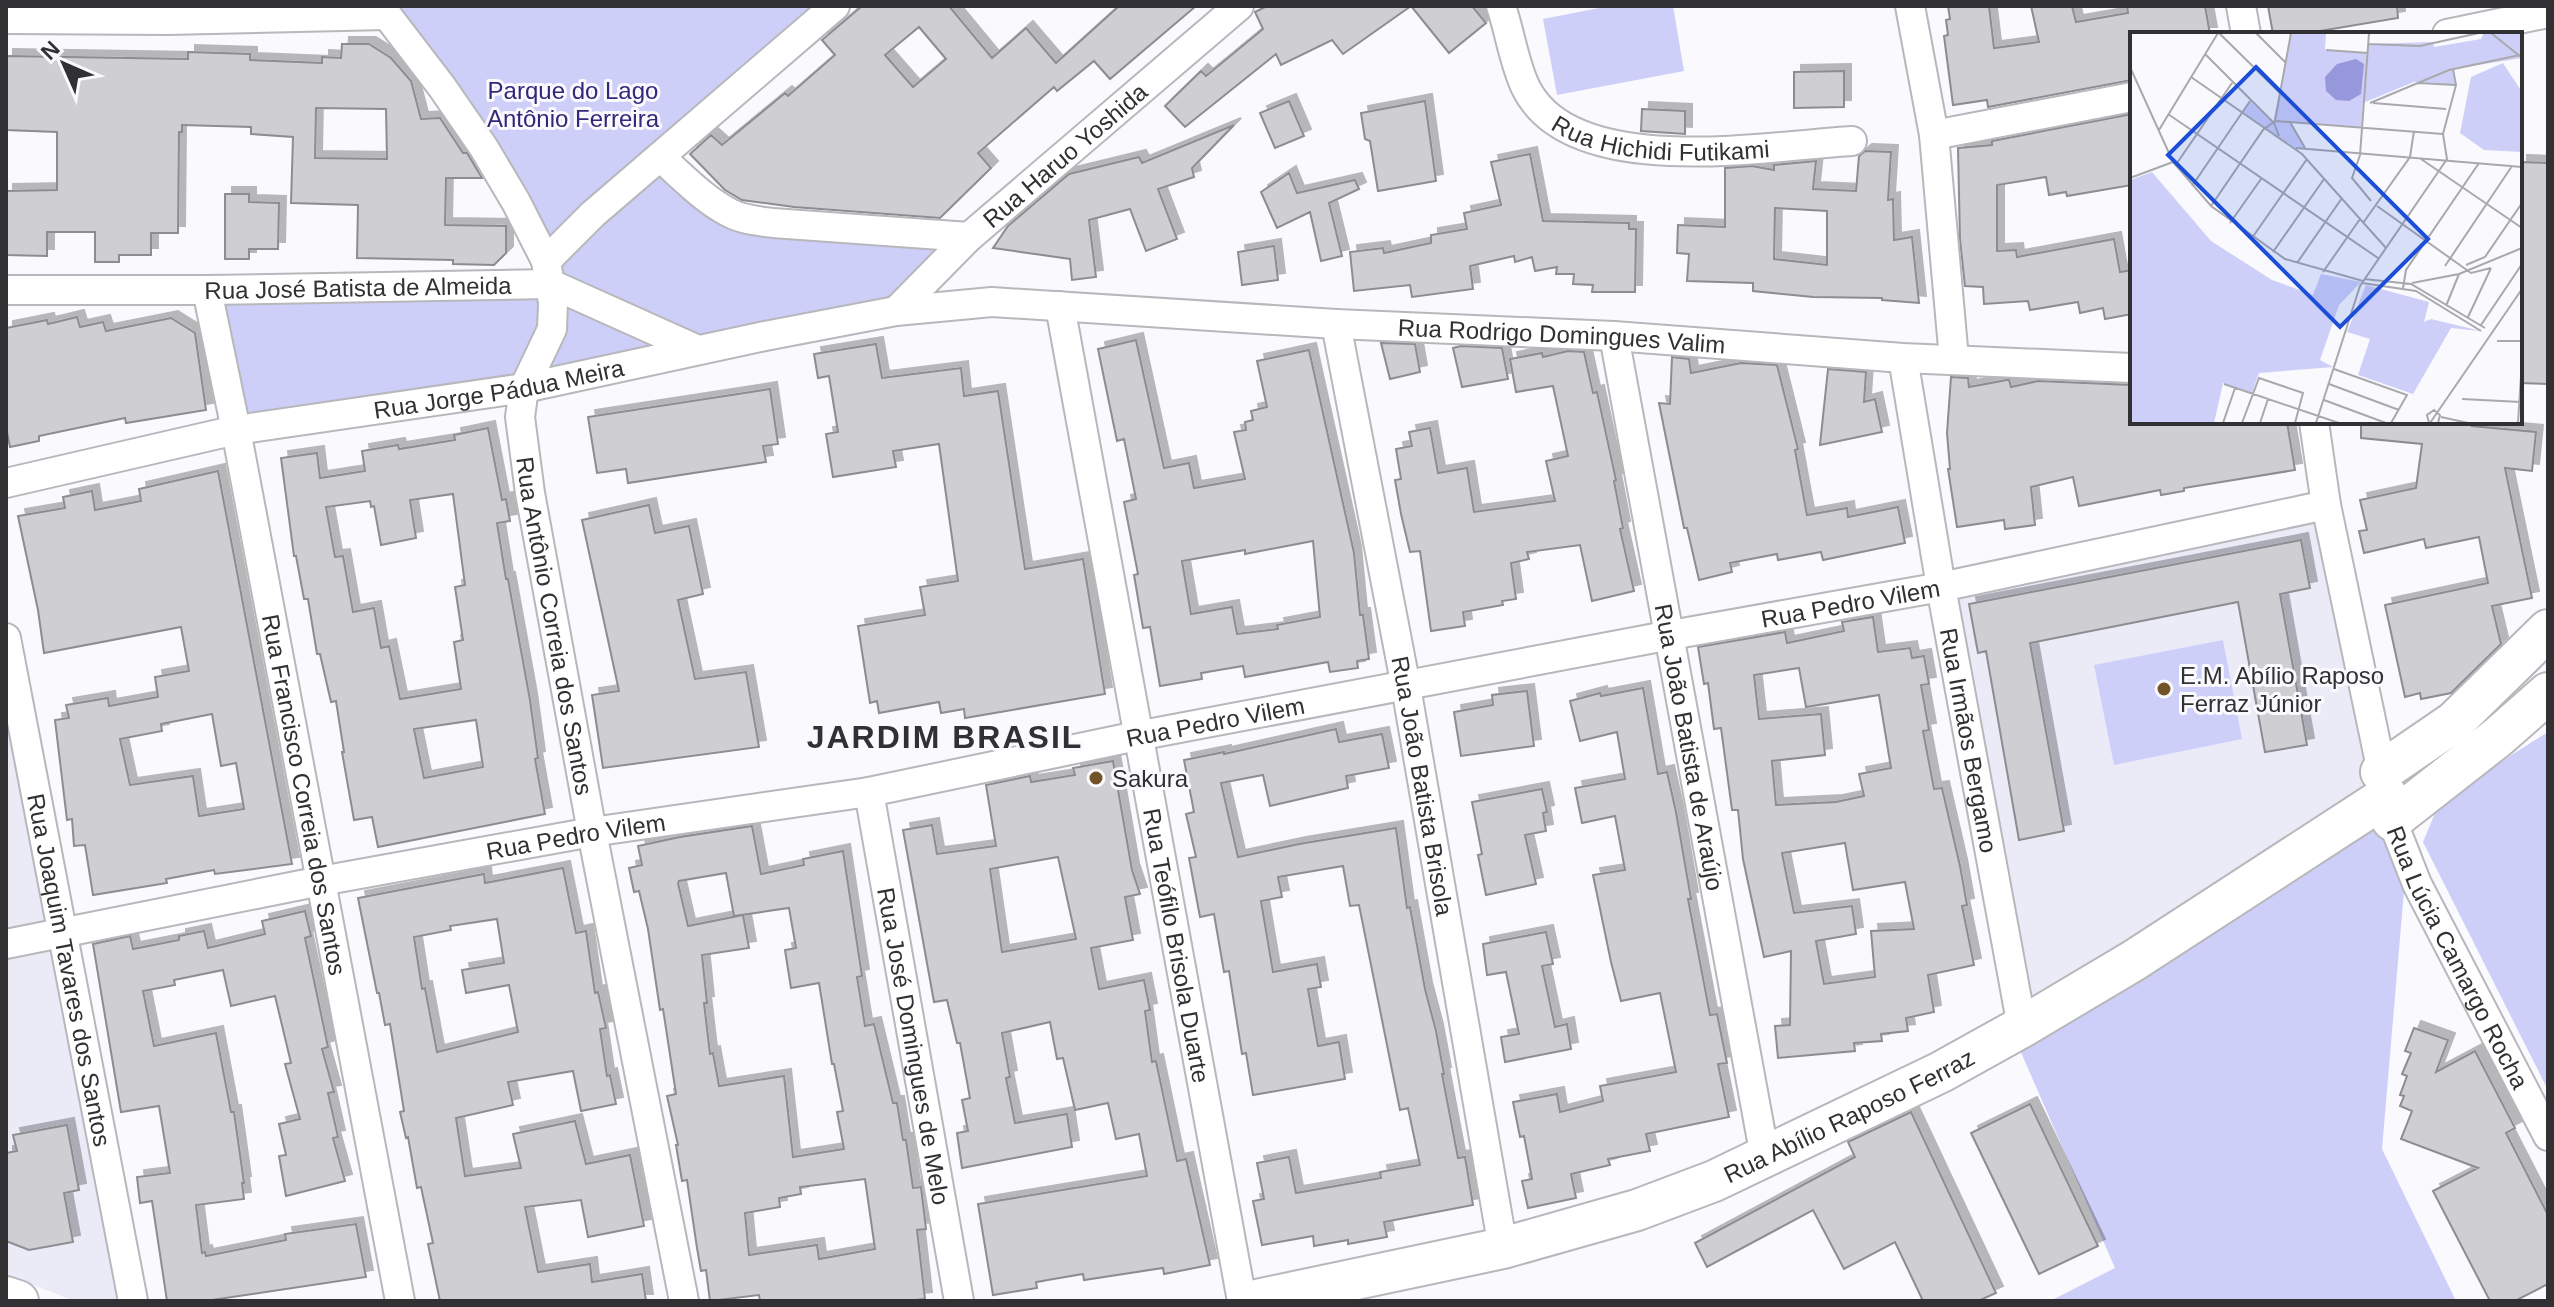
<svg xmlns="http://www.w3.org/2000/svg" width="2554" height="1307" font-family="Helvetica,sans-serif">
	<defs>
		<filter id="shadow"><feDropShadow dx="7" dy="-7" stdDeviation="0" flood-color="#0004"/></filter>
	</defs>
	<rect width="100%" height="100%" fill="#f9f9fe"/>
	<path fill="#ebebf8" d="M2318,515L2377,784L2028,1010L1955,595Z
		M6,653L56,935L6,944Z
		M54,946L120,1301H74L6,1274V955Z"/>
	<path fill="#cecff8" d="M379,6H836L546,261Z
		M1609,6H1673L1684,71L1557,95L1543,19Z
		M664,161L711,203L960,241L896,311L709,345L552,282L549,262Z
		M548,289L549,323L520,383L240,426L213,294Z
		M556,291L685,349L531,383Z
		M2223,640L2242,739L2114,765L2094,665Z
		M2548,732V1090L2423,842L2438,806L2467,783Z
		M2381,821L2405,879L2382,1149L2456,1301H2050L2115,1268L2020,1050Z"/>
	<path fill="#ceced3" stroke="#8c8d91" stroke-width="2" fill-rule="evenodd" filter="url(#shadow)" d="M862,6H949L992,58L1026,28L1056,63L1119,6H1196L1110,79L1094,61L1057,91L1054,87L978,153L991,168L940,218L794,207L742,200L725,190L690,154L711,135L722,145L785,93L788,96L835,55L822,40ZM919,27L946,59L913,87L885,55Z
		M1267,6H1411L1343,54L1332,40L1281,65L1276,54L1185,127L1165,106L1201,71L1206,76L1263,29L1255,12Z
		M1411,6H1472L1486,23L1449,53Z
		M1948,6H1989L1994,48L2039,42L2031,6H2072L2076,22L2128,13L2127,6H2205L2210,34H2132V80L1988,107L1987,100L1953,105L1944,36L1948,35L1946,20L1950,19Z
		M2268,6H2397L2398,18L2302,34H2273Z
		M342,44H369L391,58L411,81L421,119L440,118L463,153H467L482,178H446L445,225L506,226V253L494,265L453,264V260L357,258L358,205L291,203L293,137L251,134V127L182,125V132H179L178,233H151V255H119V262H95V232H47V256L6,255V191L57,190V132L6,130V56L188,59V52L250,54V60L322,63V57L341,58ZM316,108L386,109L387,159L315,158Z
		M1844,71V107L1794,108V72Z
		M1289,101L1304,136L1275,148L1260,113Z
		M1425,101L1436,181L1378,191L1370,141L1365,139L1361,113Z
		M1642,109L1685,111V134L1641,131Z
		M2132,114V185L2067,196L2066,192L2049,195L2046,177L1997,185V251L2016,250L2017,257L2114,239L2120,272L2132,270V314L2105,319L2103,308L2080,313L2078,302L2030,310L2028,301L1984,304L1983,287L1965,286L1960,240L1958,148L1992,145V141Z
		M1234,125L1192,168L1194,177L1158,189L1177,239L1146,251L1130,209L1089,220L1096,277L1072,280L1070,259L993,248L1008,226L1069,174L1139,157L1142,163Z
		M1865,151L1891,152L1888,200L1893,199L1894,240L1912,237L1919,303L1882,300V298L1813,297L1753,291V283L1687,281L1689,254L1677,253L1678,225L1725,227V168L1752,166L1774,170V165L1816,161L1813,189L1856,191L1859,156ZM1775,208L1827,211V265L1774,259Z
		M1530,154L1543,221L1629,223V229H1636L1635,292H1592L1593,285L1573,284L1574,274H1556L1557,267L1535,271L1532,257L1515,262L1514,256L1470,266L1473,289L1412,297L1410,285L1354,291L1350,252L1383,248L1384,253L1431,243V235L1467,229L1464,213L1501,205L1491,162Z
		M2520,162L2548,163V384L2520,383Z
		M1289,173L1297,193L1355,180L1359,189L1329,203L1342,256L1321,261L1310,212L1277,228L1261,192Z
		M225,194H249V202L279,203L278,249H249V259H225Z
		M1274,246L1278,280L1242,285L1238,252Z
		M77,317L80,327L103,322L106,331L171,318L195,333L206,410L126,423L125,418L39,436V441L10,447L6,427V328L47,320L48,324Z
		M1136,340L1164,468L1189,463L1194,488L1245,479L1234,432L1246,430L1245,422L1253,420L1251,411L1267,407L1257,361L1309,350L1354,553L1360,615H1363L1369,659L1357,661L1358,668L1330,672L1328,662L1245,677L1243,666L1201,673L1202,679L1160,686L1150,627L1143,628L1134,575L1138,574L1124,502L1136,499L1124,439L1117,441L1098,349ZM1313,541L1320,617L1277,625L1278,629L1237,634L1232,607L1191,614L1182,561L1245,550V554Z
		M1381,343L1415,344L1420,372L1390,379Z
		M876,344L882,378L961,368L964,396L998,391L1025,569L1083,559L1105,694L965,718L964,709L941,713L939,702L879,713L877,701L870,703L858,626L925,615L920,587L958,581L939,444L893,451L896,467L833,477L826,434L838,432L829,376L818,378L814,354Z
		M1461,346L1502,348L1508,379L1462,387L1453,348Z
		M1568,351L1584,352L1593,393L1597,392L1616,480L1614,481L1623,528L1620,529L1634,591L1592,601L1580,545L1527,552L1529,559L1511,563L1516,599L1502,601L1503,605L1463,612L1465,626L1431,631L1420,551L1410,552L1401,514L1395,480L1401,479L1396,449L1412,446L1409,432L1430,428L1438,473L1467,468L1474,512L1555,501L1546,461L1568,456L1553,386L1516,392L1510,359L1542,353L1543,357Z
		M1672,357L1689,359L1691,373L1741,363L1777,365L1798,449L1795,450L1807,515L1847,508L1848,517L1898,507L1905,543L1823,560L1821,552L1778,560L1777,554L1730,563L1732,572L1699,580L1687,528H1684L1659,403L1670,404Z
		M1828,369L1866,372L1864,402L1875,399L1882,432L1820,445Z
		M1951,377L1968,378L1969,387L2007,380H2009L2011,387L2038,381L2132,385V422H2287L2295,470L2184,488V491L2161,495L2160,490L2079,506L2073,477L2031,487L2035,525L2005,529L2004,520L1957,527L1948,469H1950L1947,433Z
		M770,389L778,444L763,446L766,462L628,483L626,469L597,473L588,417Z
		M2361,422H2473L2472,426L2536,432L2532,471L2505,468L2532,598L2492,606L2501,644L2451,693L2421,699L2420,693L2405,697L2385,605L2488,583L2479,537L2426,548L2424,539L2364,553L2359,531L2367,530L2360,500L2416,488L2422,444L2361,438Z
		M488,428L502,500L506,499L510,521L497,523L506,579H508L530,700L538,758L535,759L545,814L378,847L372,817L354,820L342,752H344L336,701L331,702L320,654H317L308,599H304L296,556H294L281,458L317,453L320,478L365,471L362,451L398,445L399,449L455,440L454,435ZM453,494L465,585L455,587L463,640L454,642L461,689L400,699L389,646L381,648L374,608L353,612L343,556L335,557L326,507L370,501L371,507L374,506L381,545L416,538L410,500ZM476,720L483,767L424,778L414,729Z
		M218,471L292,864L215,874L214,870L166,879L167,883L93,895L85,845L74,846L72,819L67,820L55,720L69,718L66,705L108,698L109,706L158,697L155,677L189,671L181,627L44,653L38,610L18,516L65,508L63,497L92,491L95,510L141,501L139,489ZM212,714L221,766L236,763L244,809L199,816L193,776L130,785L120,739L162,731L161,724Z
		M649,505L655,533L689,526L703,594L678,600L695,679L746,672L759,747L603,768L592,695L619,691L582,520Z
		M2301,540L2310,588L2280,594L2307,745L2265,752L2238,602L2030,643L2064,831L2019,840L1986,651L1978,653L1969,604Z
		M1873,617L1878,652L1910,648L1912,658L1924,656L1929,684L1921,685L1929,730L1923,731L1934,789L1942,788L1960,866L1967,905L1962,906L1974,965L1928,975L1934,1012L1906,1018L1908,1031L1881,1034L1882,1041L1854,1043L1855,1051L1778,1058L1775,1026L1790,1025L1791,951L1764,957L1743,859L1738,810H1732L1721,728L1714,729L1708,683L1704,684L1698,647L1785,632L1787,643L1844,631L1842,622ZM1799,668L1806,707L1879,695L1891,768L1859,774L1864,796L1836,802L1776,805L1772,761L1825,755L1821,714L1759,719L1754,675ZM1845,843L1853,890L1905,882L1914,929L1871,931L1875,977L1824,984L1816,941L1856,934L1852,906L1794,913L1782,853Z
		M1643,688L1658,774L1667,772L1676,812L1691,899H1688L1710,1015L1717,1014L1727,1063L1718,1064L1729,1117L1646,1134L1650,1151L1608,1159L1610,1165L1571,1174L1576,1198L1528,1208L1522,1181L1532,1179L1524,1136L1520,1137L1513,1102L1557,1094L1560,1112L1603,1101L1600,1086L1676,1072L1660,993L1621,1001L1611,962L1593,875L1625,870L1615,816L1582,823L1575,788L1625,779L1617,732L1580,741L1570,701L1600,693L1601,696Z
		M1527,691L1534,746L1461,756L1454,712L1493,705L1492,695Z
		M1336,729L1339,742L1382,734L1389,768L1346,776L1348,788L1270,806L1263,775L1221,783L1238,857L1299,844L1396,828L1407,908L1410,907L1425,989L1436,1031L1444,1074H1442L1458,1158L1465,1157L1473,1205L1384,1222L1387,1237L1348,1244V1240L1314,1246L1313,1236L1262,1245L1253,1201L1264,1199L1257,1163L1289,1157L1296,1193L1381,1178L1380,1172L1420,1165L1408,1108L1400,1110L1359,905L1350,906L1343,866L1278,877L1282,897L1261,901L1273,972L1317,964L1321,987L1308,989L1318,1046L1339,1042L1345,1079L1253,1095L1246,1053L1242,1054L1229,971L1224,972L1214,914L1200,917L1189,858L1196,857L1186,814L1194,812L1184,760L1224,752V754Z
		M1113,761L1132,870L1140,894L1125,897L1133,940L1091,948L1099,989L1144,980L1150,1010L1145,1011L1152,1062L1156,1061L1177,1161L1186,1159L1210,1265L1164,1274L1163,1268L1084,1280L1083,1274L1036,1282L1037,1288L993,1295L978,1204L1147,1176L1139,1134L1116,1139L1108,1103L1075,1110L1063,1058L1057,1059L1050,1022L1002,1033L1010,1077L1006,1078L1015,1123L1067,1114L1072,1147L962,1168L957,1133L968,1131L962,1100L970,1098L960,1043H957L947,1000L934,1002L903,830L932,825L937,854L996,846L986,785L1030,776L1031,782L1075,775L1073,768ZM1058,857L1076,939L1002,952L990,869Z
		M1542,789L1547,812L1543,813L1546,831L1525,835L1536,884L1486,895L1478,855L1482,854L1472,802Z
		M752,826L761,874L804,865L803,859L843,851L862,976L857,977L865,1026L874,1024L893,1103H897L903,1140H906L913,1188L921,1187L926,1229L917,1230L925,1299L906,1301H760L759,1295L710,1301L706,1270L701,1271L697,1248L687,1180L682,1181L676,1145H678L667,1096L676,1094L663,1009L660,1010L648,929L639,891L634,892L629,868L642,865L638,846L680,837ZM726,873L734,916L789,908L796,948L785,950L791,988L819,983L832,1064H834L843,1111L837,1112L844,1149L793,1157L784,1076L719,1086L713,1053L710,1054L704,1003H707L702,955L749,948L743,915L688,926L678,883L679,881ZM865,1179L875,1249L819,1259L817,1245L749,1255L745,1213L780,1207L779,1198L801,1194L800,1187Z
		M563,868L576,933L586,931L595,993L598,992L606,1028L600,1029L607,1076L610,1075L616,1104L581,1111L573,1071L508,1082L513,1105L456,1118L465,1176L521,1168L513,1134L575,1121L586,1164L630,1155L644,1226L588,1237L581,1200L525,1207L538,1272L590,1264L592,1282L642,1274L646,1301H440L428,1244L433,1243L421,1187L417,1188L408,1137L406,1138L400,1112L404,1111L390,1024L385,1025L379,993H377L358,898L484,874L485,883ZM497,919L504,963L462,970L466,993L509,985L518,1032L437,1052L425,988L422,989L414,937L451,930L450,926Z
		M305,911L311,936L305,938L328,1047L322,1049L334,1092L328,1093L338,1137L333,1138L345,1181L286,1196L279,1156L286,1155L279,1124L300,1119L285,1064L291,1063L275,996L231,1006L223,970L174,980L175,985L143,991L154,1046L216,1033L231,1112H234L244,1183H242L244,1199L196,1205L202,1253L205,1252L206,1256L286,1240L285,1234L356,1224L366,1277L205,1301H167L152,1201L140,1203L137,1177L170,1173L159,1106L121,1112L93,944L130,936L133,949L179,940V936L204,931L208,948L265,934L262,921Z
		M1546,932L1553,964L1542,966L1555,1027L1567,1024L1571,1049L1505,1062L1501,1037L1519,1034L1506,972L1487,975L1483,944Z
		M2414,1028L2448,1040L2436,1072L2475,1051L2515,1128L2506,1133L2548,1215V1284L2515,1301H2490L2433,1191L2478,1168L2401,1139L2412,1111L2400,1106L2404,1096L2400,1095L2407,1076L2402,1074L2411,1053L2405,1051Z
		M2030,1104L2098,1246L2039,1274L1971,1133Z
		M1911,1112L1996,1293L1978,1301H1923L1895,1242L1844,1269L1813,1210L1707,1267L1695,1243L1855,1157L1848,1142Z
		M67,1125L79,1190L64,1193L73,1242L29,1250L6,1241V1153L17,1151L13,1135Z"/>
	<g fill="none" stroke-linecap="round" stroke-linejoin="round">
		<g stroke="#b7b7bc" stroke-width="32">
			<g id="street">
				<path id="s1" d="M380,6L442,87L484,148L516,202L546,261L553,303L552,329L524,388L520,417L530,493L592,832L684,1301"/>
				<path id="s2" d="M1501,6C1510,32 1514,64 1526,88C1572,181 1767,146 1852,141"/>
				<path d="M1910,6L1934,135L1954,359"/>
				<path d="M2241,6L2246,34"/>
				<path d="M6,19L168,20L387,15"/>
				<path d="M2447,34L2548,13"/>
				<path d="M1934,135L2132,97"/>
				<path d="M660,157C682,176 704,200 730,213C743,220 759,221 773,223L969,237"/>
				<path d="M546,261L593,214L835,6"/>
				<path id="s3" d="M6,290H207L551,284L698,350"/>
				<path id="s4" d="M207,290L236,430L400,1301"/>
				<path id="s5" d="M1060,306L1242,1301"/>
				<path id="s6" d="M896,311L969,237L1239,6"/>
				<path id="s7" d="M1336,324L1406,687L1503,1248"/>
				<path id="s8" d="M1614,336L1765,1157"/>
				<path id="s9" d="M1903,358L1941,587L2022,1027"/>
				<path id="s10" d="M2314,422L2326,505L2392,820L2417,884L2548,1136"/>
				<path id="s11" d="M6,483L236,430L524,388L765,336L896,311L992,302L1336,324L1614,336L1903,358L2132,368"/>
				<path id="s12" d="M6,638L133,1301"/>
				<path id="s13" d="M869,792L959,1301"/>
				<path id="s14" d="M6,944L321,881L592,832L869,792L1137,736L1671,635L1941,587L2326,505"/>
			</g>
		</g>
		<g stroke="#b7b7bc" stroke-width="44">
			<g id="secondary">
				<path d="M2381,772L2454,722L2548,630"/>
				<path d="M2392,820L2498,737L2548,693"/>
				<path d="M6,1297L18,1301"/>
				<path id="s15" d="M1252,1301L1503,1248L1637,1210L1714,1181L1941,1072L2022,1027L2133,961L2387,796"/>
			</g>
		</g>
		<use href="#street" stroke="#fff" stroke-width="28"/>
		<use href="#secondary" stroke="#fff" stroke-width="40"/>
	</g>
	<g fill="#725328" stroke="#f9f9fe" stroke-width="3">
		<circle cx="2164" cy="689" r="8"/>
		<circle cx="1096" cy="778" r="8"/>
	</g>
	<g text-anchor="middle" dominant-baseline="central" stroke-width="6" stroke-linejoin="round" paint-order="stroke">
		<g font-size="24" fill="#332878" stroke="#f9f9fe">
			<text x="573" y="90">Parque do Lago<tspan x="573" dy="28">Antônio Ferreira</tspan></text>
		</g>
		<g font-size="24" fill="#313133" stroke="#f9f9fe">
			<text stroke="none"><textPath href="#s2" startOffset="240">Rua Hichidi Futikami</textPath></text>
			<text stroke="none"><textPath href="#s6" startOffset="230">Rua Haruo Yoshida</textPath></text>
			<text stroke="none"><textPath href="#s3" startOffset="352">Rua José Batista de Almeida</textPath></text>
			<text stroke="none"><textPath href="#s11" startOffset="1574">Rua Rodrigo Domingues Valim</textPath></text>
			<text stroke="none"><textPath href="#s11" startOffset="502">Rua Jorge Pádua Meira</textPath></text>
			<text stroke="none"><textPath href="#s14" startOffset="1876">Rua Pedro Vilem</textPath></text>
			<text stroke="none"><textPath href="#s1" startOffset="680">Rua Antônio Correia dos Santos</textPath></text>
			<text stroke="none"><textPath href="#s14" startOffset="1230">Rua Pedro Vilem</textPath></text>
			<text stroke="none"><textPath href="#s9" startOffset="388">Rua Irmãos Bergamo</textPath></text>
			<text stroke="none"><textPath href="#s8" startOffset="418">Rua João Batista de Araújo</textPath></text>
			<text stroke="none"><textPath href="#s7" startOffset="470">Rua João Batista Brisola</textPath></text>
			<text stroke="none"><textPath href="#s4" startOffset="514">Rua Francisco Correia dos Santos</textPath></text>
			<text stroke="none"><textPath href="#s14" startOffset="580">Rua Pedro Vilem</textPath></text>
			<text stroke="none"><textPath href="#s5" startOffset="650">Rua Teófilo Brisola Duarte</textPath></text>
			<text stroke="none"><textPath href="#s10" startOffset="558">Rua Lúcia Camargo Rocha</textPath></text>
			<text stroke="none"><textPath href="#s12" startOffset="338">Rua Joaquim Tavares dos Santos</textPath></text>
			<text stroke="none"><textPath href="#s13" startOffset="258">Rua José Domingues de Melo</textPath></text>
			<text stroke="none"><textPath href="#s15" startOffset="628">Rua Abílio Raposo Ferraz</textPath></text>
		</g>
		<g font-size="24" fill="#313133" stroke="#f9f9fe" text-anchor="start">
			<text x="2180" y="675">E.M. Abílio Raposo<tspan x="2180" dy="28">Ferraz Júnior</tspan></text>
			<text x="1112" y="778">Sakura</text>
		</g>
		<g font-size="32" font-weight="bold" letter-spacing="2" fill="#313133" stroke="#f9f9fe">
			<text x="945" y="737">JARDIM BRASIL</text>
		</g>
	</g>
	<g transform="translate(2130 32)">
		<rect width="392" height="392" fill="#f9f9fe"/>
		<path d="M161,1H196L195,18L237,21L238,12L303,10L304,15L351,7L353,2L392,1V26L323,37L326,53L284,50L233,71L231,95L160,90L174,116H165L113,80L120,69L143,91ZM373,31L392,60V120L354,118L330,101L341,45ZM22,140L81,209L142,248L183,263L191,242L231,250L209,273L190,328L203,335L129,341L122,361L93,351L84,391H0V148ZM236,253L299,270L294,290L301,287L351,299L321,296L283,362L228,343L240,307L217,300Z" fill="#cecff8"/>
		<path d="M226,27L234,32L231,62L219,69L206,68L196,59L195,45L207,32Z" fill="#9797dc"/>
		<path fill="none" stroke="#a9a9ad" stroke-width="2" d="M89,1L151,62M126,1L156,31M239,1L230,123L222,146L241,169M361,1L391,25M238,12L290,14L349,1M196,18L238,21M75,22L144,91L149,104M0,35L43,130L81,174L155,227L233,249M61,45L172,122L256,216M288,51L325,53M240,71L319,38L390,23M243,71L316,77M38,82L248,226M145,89L313,102M160,90L175,116M29,98L88,1M166,116L392,135M291,127L392,196M45,134L102,51M0,146L43,130M62,154L120,69M81,174L133,98L145,89L161,1M247,174L341,241L361,236M100,191L131,147M233,191L280,125L284,99M122,206L177,127M143,220L194,147M167,231L212,166M336,233L355,225L392,171M315,234L382,134M193,240L230,187M234,247L281,252L355,296M232,251L286,259L351,299M282,251L329,242L392,216M273,256L276,238L349,131M316,274L329,242M338,285L361,236M351,293L392,232M367,309H392M204,337L277,363L261,391M94,352L209,391M199,352L269,378M332,367L391,370M194,368L256,391M311,385L338,391M93,391L105,356M112,391L129,346L173,361L165,391M130,391L138,367M186,391L230,254L317,127L313,102L326,53L323,37M299,391L297,383L304,378L310,383L308,391M300,391L392,257M388,391L392,328"/>
		<path fill="#1d4ed8" fill-opacity="0.15" stroke="#1d4ed8" stroke-width="4" d="M126,35L298,207L210,295L38,123Z"/>
		<rect width="392" height="392" fill="none" stroke="#313133" stroke-width="4"/>
	</g>
	<rect width="2554" height="1307" fill="none" stroke="#313133" stroke-width="16"/>
	<g transform="translate(64 64) rotate(315)" stroke="#f9f9fe" stroke-width="6" paint-order="stroke">
	<path d="M0-6L14 30L0 20L-14 30Z" fill="#313133"/>
	<text y="-12" font-size="22" font-weight="bold" text-anchor="middle" fill="#313133">N</text>
	</g>
</svg>
